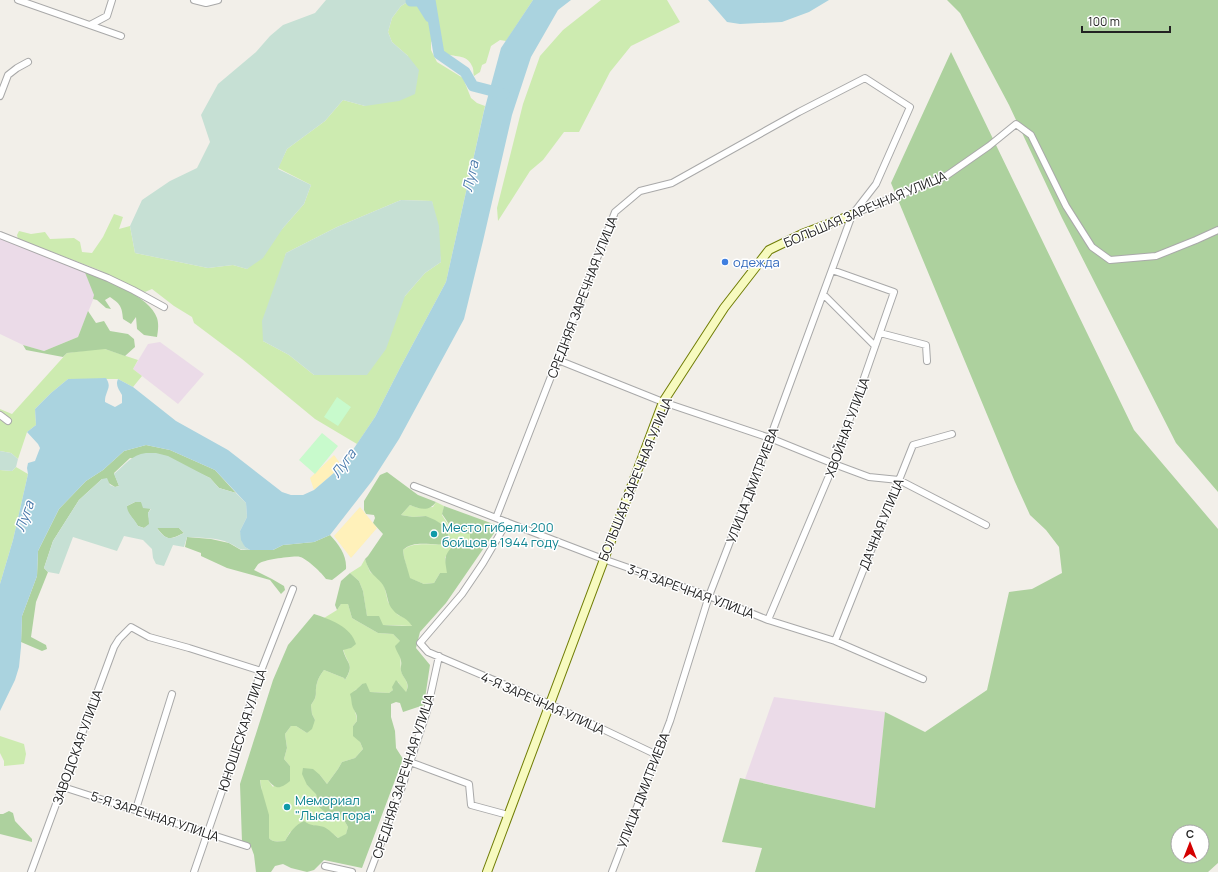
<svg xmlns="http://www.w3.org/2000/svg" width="1218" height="872" font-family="Manrope,sans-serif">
	<rect width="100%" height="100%" fill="#f2efe9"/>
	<path fill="#ebdbe8" d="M0,238L84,270L95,295L78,337L44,351L23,345L0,334Z
		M160,342L204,374L178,404L133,369L148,344Z
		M774,697L885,712L875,808L745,779Z"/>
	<path fill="#cdebb0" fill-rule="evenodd" d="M411,0H533L506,41L500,40L491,46L486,63L482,65L480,72L474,76C473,73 474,69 472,66C467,53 453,58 444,53L438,36L431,42V50L437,62L463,78L471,98L477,103L485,106L446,282L400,368L375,417L357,444L315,419L242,359L194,323L192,317L174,306L152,289L145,292L123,283L99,270L18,239L17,235L19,231L31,234L45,232L50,239L74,238L80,242L82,252L92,253L103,237L114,214L123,217L119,229L130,226L135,253L208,268L233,265L247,269L304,204L311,185L278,168L287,149L325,121L343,100L365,106L408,56L392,42L388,32L392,18L401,6ZM401,200L432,201L441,262L425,273L405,296L314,375L289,355L263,341L286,253L337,227Z
		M601,0H667L680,22L631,46L610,72L579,132H564L543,160L530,171L498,221L497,208L523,104L540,56L563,30Z
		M97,349H105L138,360L133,369L142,376L133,387L118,379H68L51,393L35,409L36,425L27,432L18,459L11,453L0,451V409L12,414L67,353Z
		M16,467L28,474L13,540L0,584V470L12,471Z
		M436,502L444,506L442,515C450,528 454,532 470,534C471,548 456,551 445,557L448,573H440L434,583L424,584L409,578L404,557L403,550C417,538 442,550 453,540L450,538L443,525L426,516L413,517L401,515L410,505L418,508L433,507Z
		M365,559L370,572L382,581L385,589L388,602L398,615L408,619L412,626L382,625L367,617L363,591L359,581L350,573L361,566Z
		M341,604H348L352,618L357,621L378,633L393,634L401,642C401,648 400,667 401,671C404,680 410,681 406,693L398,682L393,690L389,693L370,692L362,684L358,689L355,690C348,705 356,707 357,721L353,726L363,749L355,758L342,762L338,769L327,784L320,775L307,785L316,793L319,807L330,812L338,813L341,815L348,827L346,835L338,838C318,821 313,824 290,832L285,841C279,841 273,843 269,838L260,779L268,780L273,787L290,766L284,759L287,748L285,734L291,726H296L307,733L315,720L312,714L311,705C319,694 314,694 317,683C318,678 321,674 324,670L344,678L345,680C355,664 347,664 343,649L351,648L335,623L324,618L337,610Z
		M0,736L24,744L26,754L24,764L4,766V761L0,753Z"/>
	<path fill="#add19e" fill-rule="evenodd" d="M947,0H1218V492L1176,443L1062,218L1009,105L960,13Z
		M951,52L1134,430L1218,529V863L1208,872H755L762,848L722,842L740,778L875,808L885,712L925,732L987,690L1009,592L1032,589L1062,573L1059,547L1046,530L1030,515L1015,482L891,183ZM1178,832H1202V856H1178Z
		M84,270C104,279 150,296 157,318C159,324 158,331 157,337L144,335L137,329L136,317L131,324L123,319C122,306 120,304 110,297L105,300L111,309L106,308L97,300L93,299L94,295Z
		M88,311L96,323L104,321L110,331L128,334L134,339L135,347L125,356L105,349L67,353L63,357L26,350L23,345L44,351L78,337Z
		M146,445L170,450L215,470L236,493L219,488L210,478L195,471L130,458L114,473L119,486L115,487L102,479L79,500L53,541L44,568L48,572L36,602L31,637L46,645L47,649L42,651L21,642L22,616L37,576L38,551L59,509L86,481L103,470L124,451Z
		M387,472L418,495L436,502C429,512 420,509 410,505L401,515L413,517L426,516L435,520L443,525L450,538L454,541C440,550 417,537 403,550L404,557L410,578L424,584L434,583L440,573H447C445,560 443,556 453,546L467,545L470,540V534C451,532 452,528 442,514L444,506L499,526L446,603L420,632L416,648L430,665L424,705L403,712L400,703L396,702L391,704V717L395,731L396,748L403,759L362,868L324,860L314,870L307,872L291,868L283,864L275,866L271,872H256L254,855L250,844L242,842L240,784L273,680L288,645L314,614C330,619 351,627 356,644L351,648L343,650C347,665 355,663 345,680L344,678L324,670C321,674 318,678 317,683C314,694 319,694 311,705L312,714L315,720L312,729L307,733L296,726H291L285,734L287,748L284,759L290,766V781C280,789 276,790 268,780H260L261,787L269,815V838C273,843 279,841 285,841C290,832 295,825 304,821C311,827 316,824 324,827C330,830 333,834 338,838L346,834L348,827L341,815L338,813L325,812L319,807L316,794L307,785L302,774L303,768L313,769L320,775L327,784L338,769L342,762L355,758L363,749L360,742L353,736V726L357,721C357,713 356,714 353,708C351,704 352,699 350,694C354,691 359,688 362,684L366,683L370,692L389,693L393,690L392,687L396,680L406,692C411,682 403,679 401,671C400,667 402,665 401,661C401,657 396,651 395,646L400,641L393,634L378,633L357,621L352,618L348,604H341L337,610L335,605L341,581L350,573L359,581L363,591L367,616H379L383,625L402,626H412C405,615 399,618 393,610C387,604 388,595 384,587C381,580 374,577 370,571C368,567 366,563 365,559L368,556L383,534L373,523L375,518L374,515L366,514L364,510V501L380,475Z
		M135,502H141L151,508L148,513L150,524L144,528L138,526L127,511V506Z
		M157,528H179L184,533C169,540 167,541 157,528Z
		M330,535C339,545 347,555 346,569L336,577L332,580L326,579C323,574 306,558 300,557C296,555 263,560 260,563C257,564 256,568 254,570L272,579L284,586L285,590L281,594L270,580L227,568L201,556V553L185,547L187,537L211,539L229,543L241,550H273L283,545L314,542Z
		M9,811L13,813L15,821L32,839V842L0,834V814H3Z"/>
	<path fill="#c6e0d4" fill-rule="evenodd" d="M326,0H411L401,6L392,18L388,32L392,42L408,56L419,70L415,94L399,101L365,106L343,100L325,121L287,149L278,169L311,185L304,204L283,228L263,258L247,269L233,265L208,268L135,253L130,226L142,200L170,181L197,168L210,142L201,115L218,84L256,52L270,36L283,25L315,13Z
		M401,200L432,201L439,226L441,262L425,273L405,296L386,349L367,375H314L289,355L263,341L262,321L286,253L337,227Z
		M0,451L11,453L18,459L16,467L12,471L0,470Z
		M146,453H156L168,456L210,478L219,488L236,493L246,503L247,517L240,531L245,547L250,550C236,550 239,547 229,543C217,537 200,538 187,537L184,547L173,545L164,566L156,564L153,558L152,549L143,540L124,536L117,551L73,537L59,574L48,572L44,568L53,541L79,500L102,479L107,478L110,485L115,487L119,486L114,474C126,464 131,455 146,453ZM135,502H141L143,508L151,509L148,513L149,524L144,528L138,526C135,519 127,514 127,506ZM157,528H179L184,533C171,540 166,541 157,528Z"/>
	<path fill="#fff1ba" d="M334,455L342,466L314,490L310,478Z
		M360,507L377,528L351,558L334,536Z"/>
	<path fill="#c8facc" d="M337,397L351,407L338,426L324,417Z
		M322,433L338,446L315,474L299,460Z"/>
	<path fill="#aad3df" d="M533,0H571L558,10L531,57L512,115L483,241L464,319L399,439L372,481L330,535L314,542L283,545L273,550H250L245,547L241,540L240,531L247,517L246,503L215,470L170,450L146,445L124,451L103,470L86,481L59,509L38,551L37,576L22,616L21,647L19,667L15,680L0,711V584L13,540L28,474L27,468L28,463L35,461L40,448L38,444L27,432L36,425L35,409L51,393L68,379L106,378C111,386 108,388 106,395C105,397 105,400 105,402L115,407L122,403V395C119,390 115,385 118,379L133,387L176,421L228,450L282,492L291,495H303L314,490L342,466L375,417L400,368L446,282L484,111L501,48Z
		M708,0H829L809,12L782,22L740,24L727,22Z"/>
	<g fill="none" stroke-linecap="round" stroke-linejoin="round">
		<path stroke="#aad3df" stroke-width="11" d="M430,0L439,54L465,72L473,86L504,94
			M411,1H420L430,17"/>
		<g stroke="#a9a9a9" stroke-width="8">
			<path id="street" d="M18,0L121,36
				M194,0L206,3L218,0
				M90,25L107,16L112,0
				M0,96L8,75L17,68L28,62
				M853,214L946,176L989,146L1016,124L1031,135L1066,206L1092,247L1110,260L1156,256L1196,240L1218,230
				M0,235L108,278L133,290L164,307
				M823,294L875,346
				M880,333L926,345L927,361
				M558,360L663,402L770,438L834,464L869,477L899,480L986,525
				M0,415L8,421
				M414,486L496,518L603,559L709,596L768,620L835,641L923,679
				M496,518L615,212L640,191L672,183L799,112L865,78L910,107L876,184L852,215L770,438L709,596L670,721L612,872
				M507,522L483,563L462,594L420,643L428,652L550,704L657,755
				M768,620L834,464L894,292L832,270
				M835,641L913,445L952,434
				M410,762L469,784L471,805L508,815
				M63,787L247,846
				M136,809L172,694
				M325,866L352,872
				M31,872L114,647L119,639L131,627L149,637L189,648L261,671
				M194,872L223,788L261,671L293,589
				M370,872L402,787L427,711L439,656"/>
		</g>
		<g stroke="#707d05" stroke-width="10">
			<path id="secondary" d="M487,872L663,402L724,308L769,250L802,234L852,215"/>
		</g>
		<use href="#street" stroke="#fff" stroke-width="6"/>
		<use href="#secondary" stroke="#f7fabf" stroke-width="8"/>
	</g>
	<circle fill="#3f7fe0" stroke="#fff" stroke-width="1.5" cx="725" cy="262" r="4"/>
	<g fill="#0f9aa8" stroke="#fff" stroke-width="1.5">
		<circle cx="434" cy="534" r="4"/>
		<circle cx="287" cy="807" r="4"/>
	</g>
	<g text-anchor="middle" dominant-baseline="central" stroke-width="3" stroke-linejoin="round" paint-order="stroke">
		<g font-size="13" fill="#222" stroke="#fff">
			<text transform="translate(865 209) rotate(-23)">БОЛЬШАЯ ЗАРЕЧНАЯ УЛИЦА</text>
			<text transform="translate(582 297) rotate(-69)">СРЕДНЯЯ ЗАРЕЧНАЯ УЛИЦА</text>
			<text transform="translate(847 427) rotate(-70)">ХВОЙНАЯ УЛИЦА</text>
			<text transform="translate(635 479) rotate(-68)">БОЛЬШАЯ ЗАРЕЧНАЯ УЛИЦА</text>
			<text transform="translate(752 485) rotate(-69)">УЛИЦА ДМИТРИЕВА</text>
			<text transform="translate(881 524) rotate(-68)">ДАЧНАЯ УЛИЦА</text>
			<text transform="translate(691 591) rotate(20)">3-Я ЗАРЕЧНАЯ УЛИЦА</text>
			<text transform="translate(543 703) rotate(24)">4-Я ЗАРЕЧНАЯ УЛИЦА</text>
			<text transform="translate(242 730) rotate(-72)">ЮНОШЕСКАЯ УЛИЦА</text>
			<text transform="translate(77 747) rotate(-70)">ЗАВОДСКАЯ УЛИЦА</text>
			<text transform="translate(403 776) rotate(-72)">СРЕДНЯЯ ЗАРЕЧНАЯ УЛИЦА</text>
			<text transform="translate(643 790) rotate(-69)">УЛИЦА ДМИТРИЕВА</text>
			<text transform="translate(155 816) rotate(18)">5-Я ЗАРЕЧНАЯ УЛИЦА</text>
		</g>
		<g font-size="13" fill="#366cbe" stroke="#fff" text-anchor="start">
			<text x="733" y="262">одежда</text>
		</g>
		<g font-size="13" fill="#0d838f" stroke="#fff" text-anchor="start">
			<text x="442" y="527">Место гибели 200<tspan x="442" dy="15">бойцов в 1944 году</tspan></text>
			<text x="295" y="800">Мемориал<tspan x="295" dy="15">"Лысая гора"</tspan></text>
		</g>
		<g font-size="14" font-style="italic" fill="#4a7aab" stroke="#fff">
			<text transform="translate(470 176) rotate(-77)">Луга</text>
			<text transform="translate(343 463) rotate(-53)">Луга</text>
			<text transform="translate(24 516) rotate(-70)">Луга</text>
		</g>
	</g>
	<g transform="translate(1190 844)"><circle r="19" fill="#ffffff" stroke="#a7a7a7"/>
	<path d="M0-3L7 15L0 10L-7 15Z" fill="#d40000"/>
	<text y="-6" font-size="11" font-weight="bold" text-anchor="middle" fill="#222222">С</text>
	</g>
	<path d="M1082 26v6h88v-6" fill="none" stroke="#222222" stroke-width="2"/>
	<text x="1088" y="26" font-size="12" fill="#222222" stroke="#ffffff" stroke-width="3" paint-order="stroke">100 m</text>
</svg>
